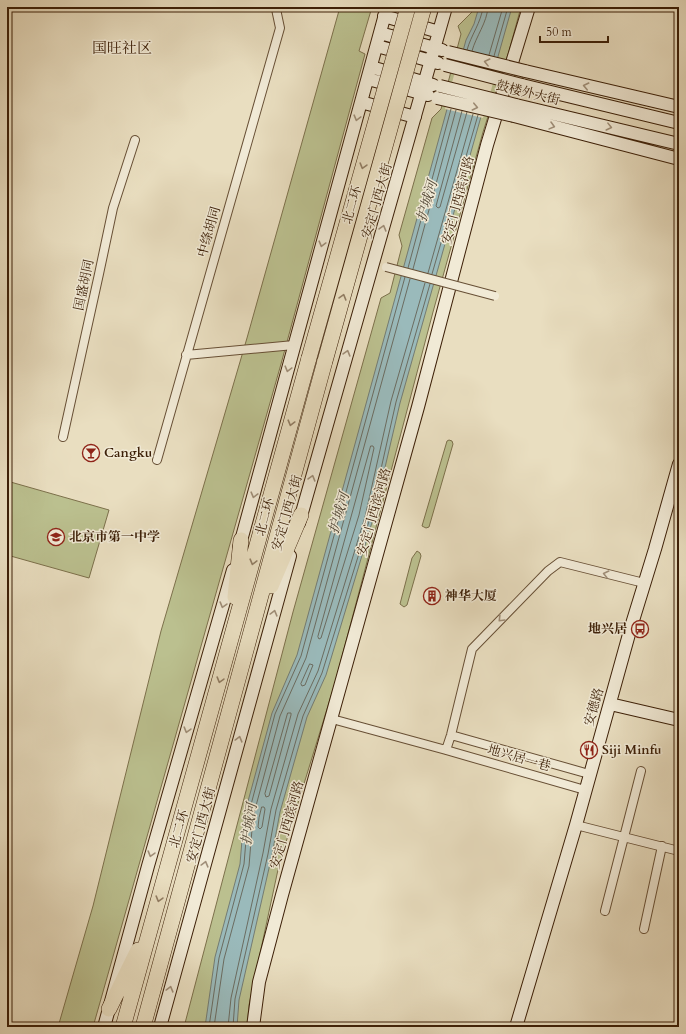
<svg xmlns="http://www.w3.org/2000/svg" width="686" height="1034" font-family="Cardo,'Noto Serif SC',serif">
	<rect width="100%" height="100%" fill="#e9dec0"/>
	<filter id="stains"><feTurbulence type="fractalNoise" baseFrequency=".005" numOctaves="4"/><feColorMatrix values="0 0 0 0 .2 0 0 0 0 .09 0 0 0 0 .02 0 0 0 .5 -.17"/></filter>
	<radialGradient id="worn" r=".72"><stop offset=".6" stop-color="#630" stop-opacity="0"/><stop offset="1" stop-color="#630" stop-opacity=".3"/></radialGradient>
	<path fill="#bbc08f" stroke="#7c704b" d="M340,7H372L359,51L365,54L281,364L93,1027H58L93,906L161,631L247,338Z
		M473,7H521L509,51L483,132L433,312L335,683L279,865L249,1005L247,1027H184L293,612L381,298L390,293L402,246L399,235L432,118L441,109L461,34L458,26L472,12Z
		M449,440L452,441L453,444L429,527L426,528L422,526L447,441Z
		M7,481L109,510L89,578L7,555Z
		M417,551L420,553L421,556L407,605L404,607L400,604L412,558Z"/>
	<path fill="#9ababb" stroke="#747c73" d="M479,7H512L400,403L373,519L326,675L307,717L280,812L272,855L239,1000L237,1027H205L215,957L240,864L244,816L272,713L297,655L466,40L474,24Z"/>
	<path fill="#e9dec0" d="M461,49L500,59L483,118L445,109Z"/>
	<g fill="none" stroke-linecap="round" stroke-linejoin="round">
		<path stroke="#6b6c61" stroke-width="1" d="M467,50C471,35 481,23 483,7
			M472,51C476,36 487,23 488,7
			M489,55L503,7
			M494,56L508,7
			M462,111L436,206L438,208L440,207L467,112
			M408,268L451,109
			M413,269L456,110
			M428,273L473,114
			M432,274L478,115
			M371,446H373L374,448L359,515L321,638L319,639L318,637Z
			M310,664L313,665L305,685L302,686L301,684Z
			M288,713H291V715L269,796L266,797L265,794Z
			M262,807H264L265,809L262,827L260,829L258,827L259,818Z
			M209,1027L219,958L244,864L248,816L275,714L301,656L405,277
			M214,1027L224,959L249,866L253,817L280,716L306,658L410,279
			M228,1027L231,998L263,853L271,809L298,714L318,671L365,517L391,401L425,283
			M233,1027L235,999L268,854L276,810L303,716L322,673L370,518L396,402L430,284"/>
		<g stroke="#674f35" stroke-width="10">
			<path id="street" d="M186,355L294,345
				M63,437L99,274L113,208L135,140
				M157,460L280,28L276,9
				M332,719L446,750L585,790
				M451,735L589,774
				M446,750L451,735L472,649L548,571L560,562L644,583
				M576,825L679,851
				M605,911L641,771
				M644,929L662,846"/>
		</g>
		<g stroke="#3c1f07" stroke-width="14">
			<path id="secondary" d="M384,16L439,32
				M380,33L442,50
				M377,46L438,63
				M371,67L433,85
				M525,71L679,107
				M368,79L428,95
				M522,85L679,123
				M361,102L415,117
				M516,105L679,144
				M514,116L679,159
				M299,523L446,7
				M239,548L387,7
				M610,704L679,720
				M104,1027L148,866L233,570
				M160,1027L290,556
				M253,1027L259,982L282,895L418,407L487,145L529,7
				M516,1027L576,825L631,627L655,549L679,464"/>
		</g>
		<g stroke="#3c1f07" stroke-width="16">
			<path id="highway" d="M271,586L301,515
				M235,597L241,540
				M109,1009L138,950
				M123,1027L309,358
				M143,1027L325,361"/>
		</g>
		<use href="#street" stroke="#f1ead6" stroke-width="8"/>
		<use href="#secondary" stroke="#f1ead6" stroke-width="12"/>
		<use href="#highway" stroke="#e9dec0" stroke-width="15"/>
		<g stroke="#674f35" stroke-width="10" stroke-linecap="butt">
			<path id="street-bridge" d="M386,267L495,296"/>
		</g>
		<g stroke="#3c1f07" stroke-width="14" stroke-linecap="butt">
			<path id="secondary-bridge" d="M448,52L525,71
				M445,65L522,85
				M440,86L516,105
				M437,98L514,116"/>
		</g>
		<g stroke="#3c1f07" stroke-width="16" stroke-linecap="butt">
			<path id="highway-bridge" d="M309,358L408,7
				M325,361L424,7"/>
		</g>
		<use href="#street-bridge" stroke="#f1ead6" stroke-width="8"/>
		<use href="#secondary-bridge" stroke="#f1ead6" stroke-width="12"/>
		<use href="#highway-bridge" stroke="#e9dec0" stroke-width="15"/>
	</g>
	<defs><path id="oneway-chevron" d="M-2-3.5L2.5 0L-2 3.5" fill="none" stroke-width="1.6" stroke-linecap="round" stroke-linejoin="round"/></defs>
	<g stroke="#a08f79">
		<use href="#oneway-chevron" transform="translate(487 62) rotate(-166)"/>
		<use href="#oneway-chevron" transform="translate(586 86) rotate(-167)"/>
		<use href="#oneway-chevron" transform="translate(475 107) rotate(13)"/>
		<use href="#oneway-chevron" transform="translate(357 118) rotate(105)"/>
		<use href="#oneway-chevron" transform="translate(552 126) rotate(15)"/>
		<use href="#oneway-chevron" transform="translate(609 127) rotate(14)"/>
		<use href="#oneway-chevron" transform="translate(383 228) rotate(-74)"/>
		<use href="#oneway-chevron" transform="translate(322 244) rotate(105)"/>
		<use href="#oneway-chevron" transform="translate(347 353) rotate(-74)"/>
		<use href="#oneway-chevron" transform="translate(288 369) rotate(105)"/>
		<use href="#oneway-chevron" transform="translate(312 478) rotate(-74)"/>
		<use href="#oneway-chevron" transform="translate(254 495) rotate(105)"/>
		<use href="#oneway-chevron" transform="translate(606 574) rotate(-166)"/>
		<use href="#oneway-chevron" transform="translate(223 605) rotate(106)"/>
		<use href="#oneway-chevron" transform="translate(274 613) rotate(-75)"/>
		<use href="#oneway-chevron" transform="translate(501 619) rotate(134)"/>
		<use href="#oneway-chevron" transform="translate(187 730) rotate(106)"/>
		<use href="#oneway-chevron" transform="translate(239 739) rotate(-75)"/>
		<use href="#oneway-chevron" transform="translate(151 854) rotate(106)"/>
		<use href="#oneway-chevron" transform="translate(205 864) rotate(-75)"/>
		<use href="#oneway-chevron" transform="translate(170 989) rotate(-75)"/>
	</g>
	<g stroke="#927e64">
		<use href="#oneway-chevron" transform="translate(363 166) rotate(106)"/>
		<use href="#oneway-chevron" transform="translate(343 297) rotate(-74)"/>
		<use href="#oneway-chevron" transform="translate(291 423) rotate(105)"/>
		<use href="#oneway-chevron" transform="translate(253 562) rotate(105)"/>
		<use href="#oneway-chevron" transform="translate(220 680) rotate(106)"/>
		<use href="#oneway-chevron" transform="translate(159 899) rotate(106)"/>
	</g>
	<defs>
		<g id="bar-ring" transform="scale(0.9)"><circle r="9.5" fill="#f1ead6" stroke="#8f2418" stroke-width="1.5"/><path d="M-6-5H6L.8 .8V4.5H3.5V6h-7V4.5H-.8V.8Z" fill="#8f2418"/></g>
		<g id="school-ring" transform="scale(0.9)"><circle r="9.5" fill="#f1ead6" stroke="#8f2418" stroke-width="1.5"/><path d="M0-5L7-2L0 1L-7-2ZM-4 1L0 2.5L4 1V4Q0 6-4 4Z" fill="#8f2418"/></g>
		<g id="building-ring" transform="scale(0.9)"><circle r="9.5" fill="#f1ead6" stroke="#8f2418" stroke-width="1.5"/><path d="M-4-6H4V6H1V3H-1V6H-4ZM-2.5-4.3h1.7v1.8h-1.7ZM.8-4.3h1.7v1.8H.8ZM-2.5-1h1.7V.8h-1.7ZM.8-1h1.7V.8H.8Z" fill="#8f2418"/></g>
		<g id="bus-ring" transform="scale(0.9)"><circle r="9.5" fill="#f1ead6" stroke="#8f2418" stroke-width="1.5"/><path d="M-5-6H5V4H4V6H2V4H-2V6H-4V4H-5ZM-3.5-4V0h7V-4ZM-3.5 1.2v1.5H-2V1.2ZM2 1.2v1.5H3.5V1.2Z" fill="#8f2418"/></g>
		<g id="restaurant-ring" transform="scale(0.9)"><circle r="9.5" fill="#f1ead6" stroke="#8f2418" stroke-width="1.5"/><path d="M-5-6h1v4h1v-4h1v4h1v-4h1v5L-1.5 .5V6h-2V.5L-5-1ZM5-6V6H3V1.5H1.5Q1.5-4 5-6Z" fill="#8f2418"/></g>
	</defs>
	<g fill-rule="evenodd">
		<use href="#bar-ring" x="91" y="453"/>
		<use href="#school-ring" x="56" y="537"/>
		<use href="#building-ring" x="432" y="596"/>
		<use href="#bus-ring" x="640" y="629"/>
		<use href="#restaurant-ring" x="589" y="750"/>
	</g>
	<g text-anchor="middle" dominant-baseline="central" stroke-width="3" stroke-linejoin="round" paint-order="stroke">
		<g font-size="13" fill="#3c1f07" stroke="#f1ead6">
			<text transform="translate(528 93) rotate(14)">鼓楼外大街</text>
			<text transform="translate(458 200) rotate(-75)">安定门西滨河路</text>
			<text transform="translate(377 201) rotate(-74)">安定门西大街</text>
			<text transform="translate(352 205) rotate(-74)">北二环</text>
			<text transform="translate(209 232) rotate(-74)">中绦胡同</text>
			<text transform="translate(84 285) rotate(-78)">国盛胡同</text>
			<text transform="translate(374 512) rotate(-74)">安定门西滨河路</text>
			<text transform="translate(287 513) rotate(-74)">安定门西大街</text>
			<text transform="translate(265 517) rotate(-75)">北二环</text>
			<text transform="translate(594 707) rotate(-74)">安德路</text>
			<text transform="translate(519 758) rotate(16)">地兴居一巷</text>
			<text transform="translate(201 825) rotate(-75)">安定门西大街</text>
			<text transform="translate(287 825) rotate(-74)">安定门西滨河路</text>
			<text transform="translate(179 829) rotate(-74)">北二环</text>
		</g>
		<g font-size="13" font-weight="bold" fill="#3c1f07" stroke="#f1ead6" text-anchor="start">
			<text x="104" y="453">Cangku</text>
			<text x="69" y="537">北京市第一中学</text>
			<text x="445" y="596">神华大厦</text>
			<text x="627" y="629" text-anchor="end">地兴居</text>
			<text x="602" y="750">Siji Minfu</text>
		</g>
		<g font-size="14" font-style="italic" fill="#584e3d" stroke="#f1ead6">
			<text transform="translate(427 201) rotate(-74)">护城河</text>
			<text transform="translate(339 513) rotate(-74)">护城河</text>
			<text transform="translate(249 824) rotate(-82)">护城河</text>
		</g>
		<g font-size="15" fill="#3c1f07" stroke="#f1ead6">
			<text x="122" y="48">国旺社区</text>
		</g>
	</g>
	<rect width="686" height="1034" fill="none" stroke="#e9dec0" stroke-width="24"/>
	<rect x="8" y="8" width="670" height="1018" fill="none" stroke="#3c1f07" stroke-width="2"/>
	<rect x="12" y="12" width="662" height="1010" fill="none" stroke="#3c1f07"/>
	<path d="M540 36v6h68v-6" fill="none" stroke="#3c1f07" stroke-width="2"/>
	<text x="546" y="36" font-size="12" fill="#3c1f07" stroke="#f1ead6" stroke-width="3" paint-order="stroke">50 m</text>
	<rect width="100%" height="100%" filter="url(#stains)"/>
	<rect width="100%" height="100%" fill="url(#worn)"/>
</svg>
